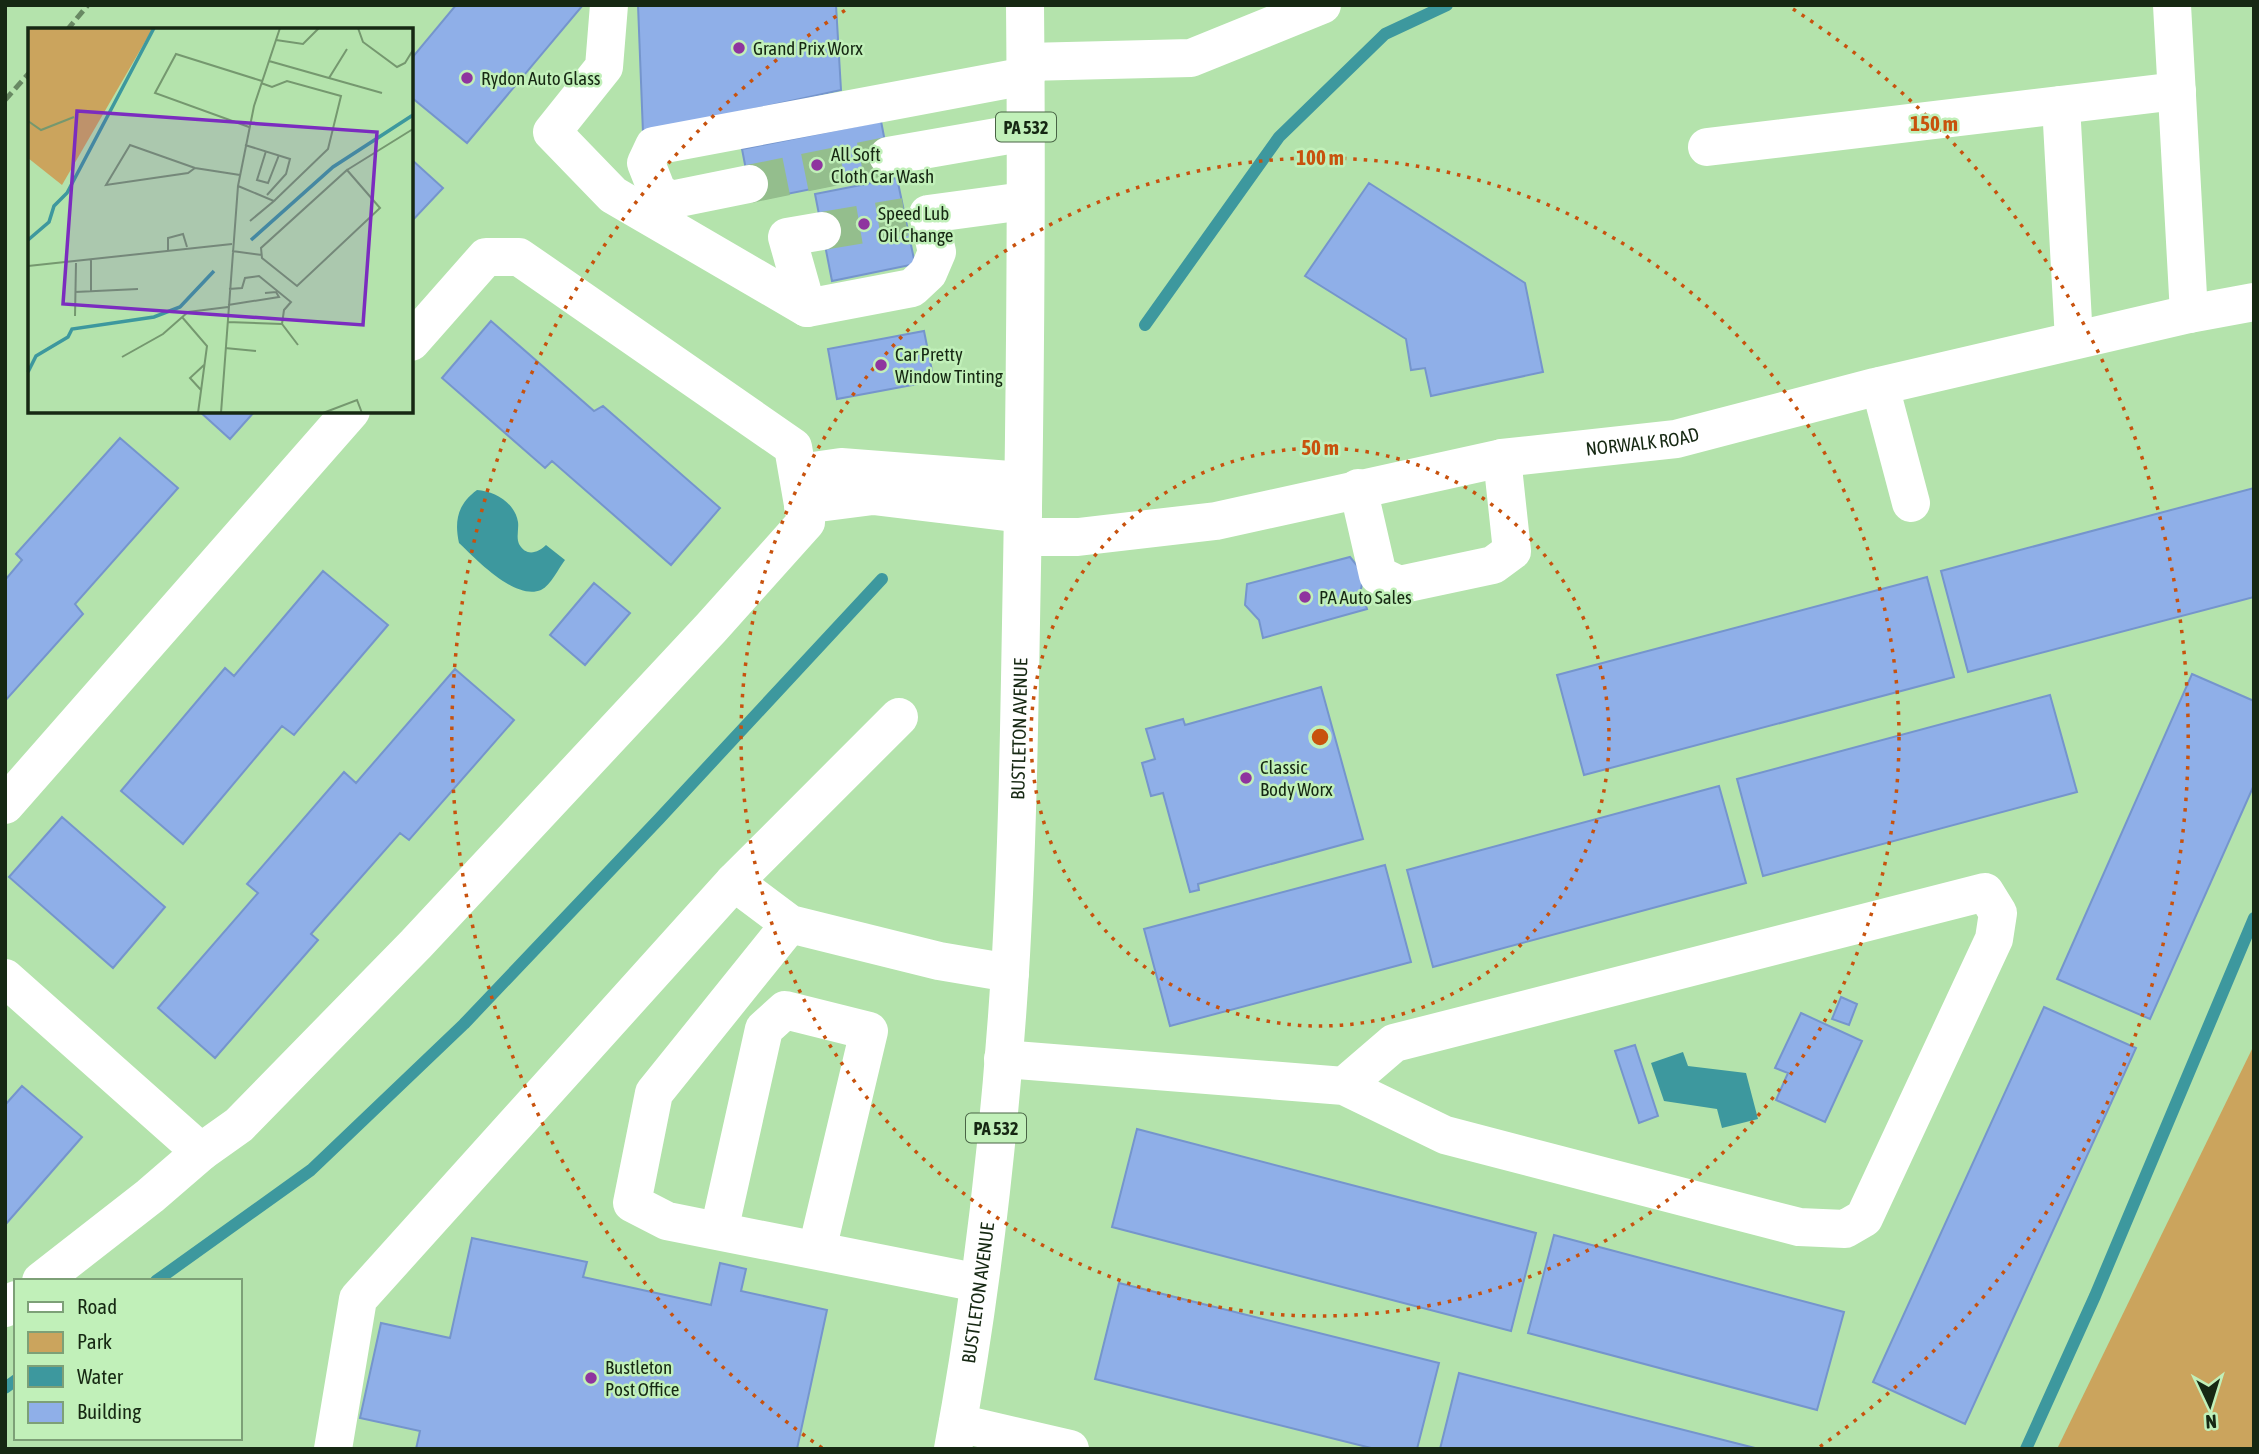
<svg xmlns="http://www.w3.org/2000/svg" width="2259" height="1454" font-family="'Asap Condensed',sans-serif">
	<rect width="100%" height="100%" fill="#b4e3ac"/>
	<path fill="#cba45d" d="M2254,1045V1449H2057Z"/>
	<path fill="#3d989e" d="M477,490C495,491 515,503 518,522C519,529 516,537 519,544C526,557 538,553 546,545L565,560C558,569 551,585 541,590C515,601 476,559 459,543C454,520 458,504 477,490Z
		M1683,1052L1688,1066L1746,1073L1758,1119L1722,1128L1717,1109L1664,1101L1651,1063Z"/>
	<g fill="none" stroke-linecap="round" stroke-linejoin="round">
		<path stroke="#3d989e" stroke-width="12" d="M1145,325L1279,137L1385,34L1447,5
			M156,1281L311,1170L464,1024L659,819L882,579
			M5,1388L16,1380
			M2026,1449L2095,1296L2254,918"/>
	</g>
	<path fill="#8fafe8" stroke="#7595cc" stroke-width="2" d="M456,5H583L467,143L411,97V59Z
		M638,5H836L841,90L643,133Z
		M881,121L891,173L752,201L742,149Z
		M411,159L443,188L411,222Z
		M897,178L915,264L832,281L815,194Z
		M1369,183L1525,283L1543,372L1431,396L1425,368L1411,370L1406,339L1305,276Z
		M491,321L594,411L603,406L720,508L671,565L552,461L545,468L442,378Z
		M924,331L934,381L837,399L828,349Z
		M199,411H255L230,439Z
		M120,438L178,488L75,604L83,614L5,701V580L22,560L16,554Z
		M2254,488V597L1968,672L1941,571Z
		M1350,557L1364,574L1361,589L1367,609L1263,638L1259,620L1245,605L1247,584Z
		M323,571L388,625L294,735L282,726L183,844L121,791L225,668L234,676Z
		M1927,577L1954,677L1584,775L1557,675Z
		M594,583L630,613L585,665L550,635Z
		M455,669L514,720L409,840L400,833L311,934L318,940L215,1058L158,1008L258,893L247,884L344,772L356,783Z
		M2192,674L2254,701V785L2150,1019L2057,979Z
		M1321,687L1363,839L1198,884L1199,890L1190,892L1163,793L1151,796L1142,763L1155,759L1146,729L1183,719L1185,725Z
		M2050,695L2077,792L1763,876L1737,779Z
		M1719,786L1746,883L1433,967L1407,870Z
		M62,817L165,907L113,968L9,877Z
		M1385,865L1411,962L1170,1026L1144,929Z
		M1841,997L1857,1004L1849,1025L1832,1019Z
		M2044,1007L2136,1048L1965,1424L1873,1382Z
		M1801,1013L1862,1041L1825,1122L1776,1100L1788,1073L1775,1068Z
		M1635,1045L1658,1116L1639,1123L1615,1051Z
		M22,1086L82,1137L5,1225V1105Z
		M1137,1129L1536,1233L1511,1331L1112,1227Z
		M1554,1235L1844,1312L1817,1410L1528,1333Z
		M472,1238L587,1262L583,1277L711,1305L720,1263L746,1269L741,1291L827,1310L797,1449H416L420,1431L360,1418L381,1323L450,1338Z
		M1119,1283L1439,1363L1417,1449H1375L1095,1379Z
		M1459,1373L1759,1449H1440Z"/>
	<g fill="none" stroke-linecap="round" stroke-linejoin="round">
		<path stroke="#94be8d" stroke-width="38" stroke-dasharray="38 19" stroke-linecap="butt" d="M749,184L888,156
			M822,231L905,217"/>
		<g stroke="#fff" stroke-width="38">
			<path d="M609,5L604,67L552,132L613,195L807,308L912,288L928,273L937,252L928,214L1025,201"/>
			<path d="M2172,5L2189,314"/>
			<path d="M1026,62L1191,58L1322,5"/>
			<path d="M2061,105L2074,340"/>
			<path d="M1707,147L2177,91"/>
			<path d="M888,156L1026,132"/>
			<path d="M749,184L670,200L657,191L646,163L654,146L1026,76"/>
			<path d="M807,308L787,237L822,231"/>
			<path d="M1880,386L1911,503"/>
			<path d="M799,473L841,467L1023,481"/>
			<path d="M1358,488L1378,575L1399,585L1493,565L1512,551L1502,458"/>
			<path d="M803,505L873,496L1023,514"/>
			<path id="s1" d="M1023,537H1078L1216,521L1502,458L1676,439L1875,387L2189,314L2254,302"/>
			<path d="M899,717L734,882L790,924L939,961L1010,973"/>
			<path d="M5,805L351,411"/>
			<path d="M790,924L654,1093L632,1203L667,1221L979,1283"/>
			<path d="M5,978L201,1152L239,1125L416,944L711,628L806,522L793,447L519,257H486L411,342"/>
			<path d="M1003,1059L1344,1086L1445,1135L1799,1227L1845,1229L1864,1218L1994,939L1998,913L1985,892L1394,1043L1344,1086"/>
			<path d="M719,1231L764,1029L785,1010L869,1031L817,1250"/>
			<path d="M41,1281L150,1196L201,1152"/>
			<path d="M5,1308L16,1300"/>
			<path d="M958,1423L1070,1449"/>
			<path d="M333,1449L358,1299L734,882"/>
		</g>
		<path stroke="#fff" stroke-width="38" id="s2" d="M953,1449C982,1292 1000,1132 1010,972C1017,856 1019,740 1021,623C1025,417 1027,211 1025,5"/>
		<path stroke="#688963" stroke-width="5" stroke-dasharray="10 5" stroke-linecap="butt" d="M67,30L88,5
			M5,100L30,72"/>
	</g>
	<g fill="none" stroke="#c8520d" stroke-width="3.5" stroke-dasharray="3.5 7">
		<circle cx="1320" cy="737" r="289"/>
		<circle cx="1320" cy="737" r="579"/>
		<path d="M822 1448A868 868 0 0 1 847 9M1793 9A868 868 0 0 1 1818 1448"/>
	</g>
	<g fill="#8f349f" stroke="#c1f0b9" stroke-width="2.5">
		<circle cx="739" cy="48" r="7"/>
		<circle cx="467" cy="78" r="7"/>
		<circle cx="817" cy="165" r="7"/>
		<circle cx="864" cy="224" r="7"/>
		<circle cx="881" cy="365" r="7"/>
		<circle cx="1305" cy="597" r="7"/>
		<circle cx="1246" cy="778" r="7"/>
		<circle cx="591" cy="1378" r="7"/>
	</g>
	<g text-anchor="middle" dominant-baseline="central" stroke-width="5" stroke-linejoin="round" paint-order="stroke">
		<g fill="#c1f0b9" stroke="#496445" stroke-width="2">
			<rect x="996" y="112.5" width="60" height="29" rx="5"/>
			<rect x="966" y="1113.5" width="60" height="29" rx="5"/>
		</g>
		<g font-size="18" font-weight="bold" fill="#162813">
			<text x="1026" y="127">PA 532</text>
			<text x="996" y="1128">PA 532</text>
		</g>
		<g font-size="19" fill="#162813" stroke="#c1f0b9" text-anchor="start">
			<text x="753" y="48">Grand Prix Worx</text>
			<text x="481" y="78">Rydon Auto Glass</text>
			<text x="831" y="154">All Soft<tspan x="831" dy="22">Cloth Car Wash</tspan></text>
			<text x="878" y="213">Speed Lub<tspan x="878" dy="22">Oil Change</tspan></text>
			<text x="895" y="354">Car Pretty<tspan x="895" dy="22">Window Tinting</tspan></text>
			<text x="1319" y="597">PA Auto Sales</text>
			<text x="1260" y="767">Classic<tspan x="1260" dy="22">Body Worx</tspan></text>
			<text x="605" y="1367">Bustleton<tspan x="605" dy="22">Post Office</tspan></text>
		</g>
		<g font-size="19" fill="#162813" stroke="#c1f0b9">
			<text stroke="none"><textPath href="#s1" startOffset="628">NORWALK ROAD</textPath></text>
			<text stroke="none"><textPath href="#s2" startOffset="724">BUSTLETON AVENUE</textPath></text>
			<text stroke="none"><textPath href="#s2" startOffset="158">BUSTLETON AVENUE</textPath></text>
		</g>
	</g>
	<g transform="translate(28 28)">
		<rect width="385" height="385" fill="#b4e3ac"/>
		<path d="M125,0L34,157L0,130V1Z" fill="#cba45d"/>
		<path fill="none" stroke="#3d989e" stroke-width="3.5" d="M0,212L21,194L26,178L39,165L126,0M223,212L305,139L385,87M0,344L8,328L40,309L44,301L126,289L152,279L186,243"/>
		<path fill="none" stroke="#75986f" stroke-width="2" d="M330,0L335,14L369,39L377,35L385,22M248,12L275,16L291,0M241,33L301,50L319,21M301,50L354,65M233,55L244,59L259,53L313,68L300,121L246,173M0,93L13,102L46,89M221,99L127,65L148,26L234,53M217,117L262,131L258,146L239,167M238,123L229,152L240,155L251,127M167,140L160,145L78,157L102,117L167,140L212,147M319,142L352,180L269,258L234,230L233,220ZM319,142L385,101M210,158L246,173L222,193M140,222V210L155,206L159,219M204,223L234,227M0,238L204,216M201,261L214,260L217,250L231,248L263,274L256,282L254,296M47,264L110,261M63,264V232M200,277L251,269L248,264L237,265M47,288L48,235M154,289L179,318L170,385M199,294L254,296L270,317M197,320L228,323M94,329L135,306L160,284L200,279M173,362L162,350L176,337M193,385L210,158L226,78L252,0M295,385L329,372L334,385"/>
		<path fill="#7b2cbf" fill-opacity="0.15" stroke="#7b2cbf" stroke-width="3.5" d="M49,83L349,104L335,297L35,276Z"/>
		<rect width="385" height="385" fill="none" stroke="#162813" stroke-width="3.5"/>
	</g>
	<circle cx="1320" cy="737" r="10" fill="#c8520d" stroke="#c1f0b9" stroke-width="3.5"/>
	<g font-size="21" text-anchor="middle" font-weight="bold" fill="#c8520d" stroke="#c1f0b9" stroke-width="5" stroke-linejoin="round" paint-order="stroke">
		<text x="1934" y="131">150 m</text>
		<text x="1320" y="165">100 m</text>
		<text x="1320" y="455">50 m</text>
	</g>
	<rect width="2259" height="1454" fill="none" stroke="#162813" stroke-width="14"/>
	<rect x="14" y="1279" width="228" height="161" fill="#c1f0b9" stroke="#7da077" stroke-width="2"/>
	<rect x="28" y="1302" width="35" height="10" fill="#ffffff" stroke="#7da077" stroke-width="2"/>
	<text x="77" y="1314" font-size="21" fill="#162813">Road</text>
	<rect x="28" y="1332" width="35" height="21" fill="#cba45d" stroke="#7da077" stroke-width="2"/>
	<text x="77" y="1349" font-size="21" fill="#162813">Park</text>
	<rect x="28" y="1366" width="35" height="21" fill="#3d989e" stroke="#7da077" stroke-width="2"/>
	<text x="77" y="1384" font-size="21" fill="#162813">Water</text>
	<rect x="28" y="1402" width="35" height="21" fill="#8fafe8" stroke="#7da077" stroke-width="2"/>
	<text x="77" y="1419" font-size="21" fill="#162813">Building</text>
	<g transform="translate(2210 1405) rotate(176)" stroke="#c1f0b9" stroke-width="5" paint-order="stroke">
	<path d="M0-5L12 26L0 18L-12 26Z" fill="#162813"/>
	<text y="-10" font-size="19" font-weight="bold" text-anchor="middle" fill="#162813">N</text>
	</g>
</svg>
